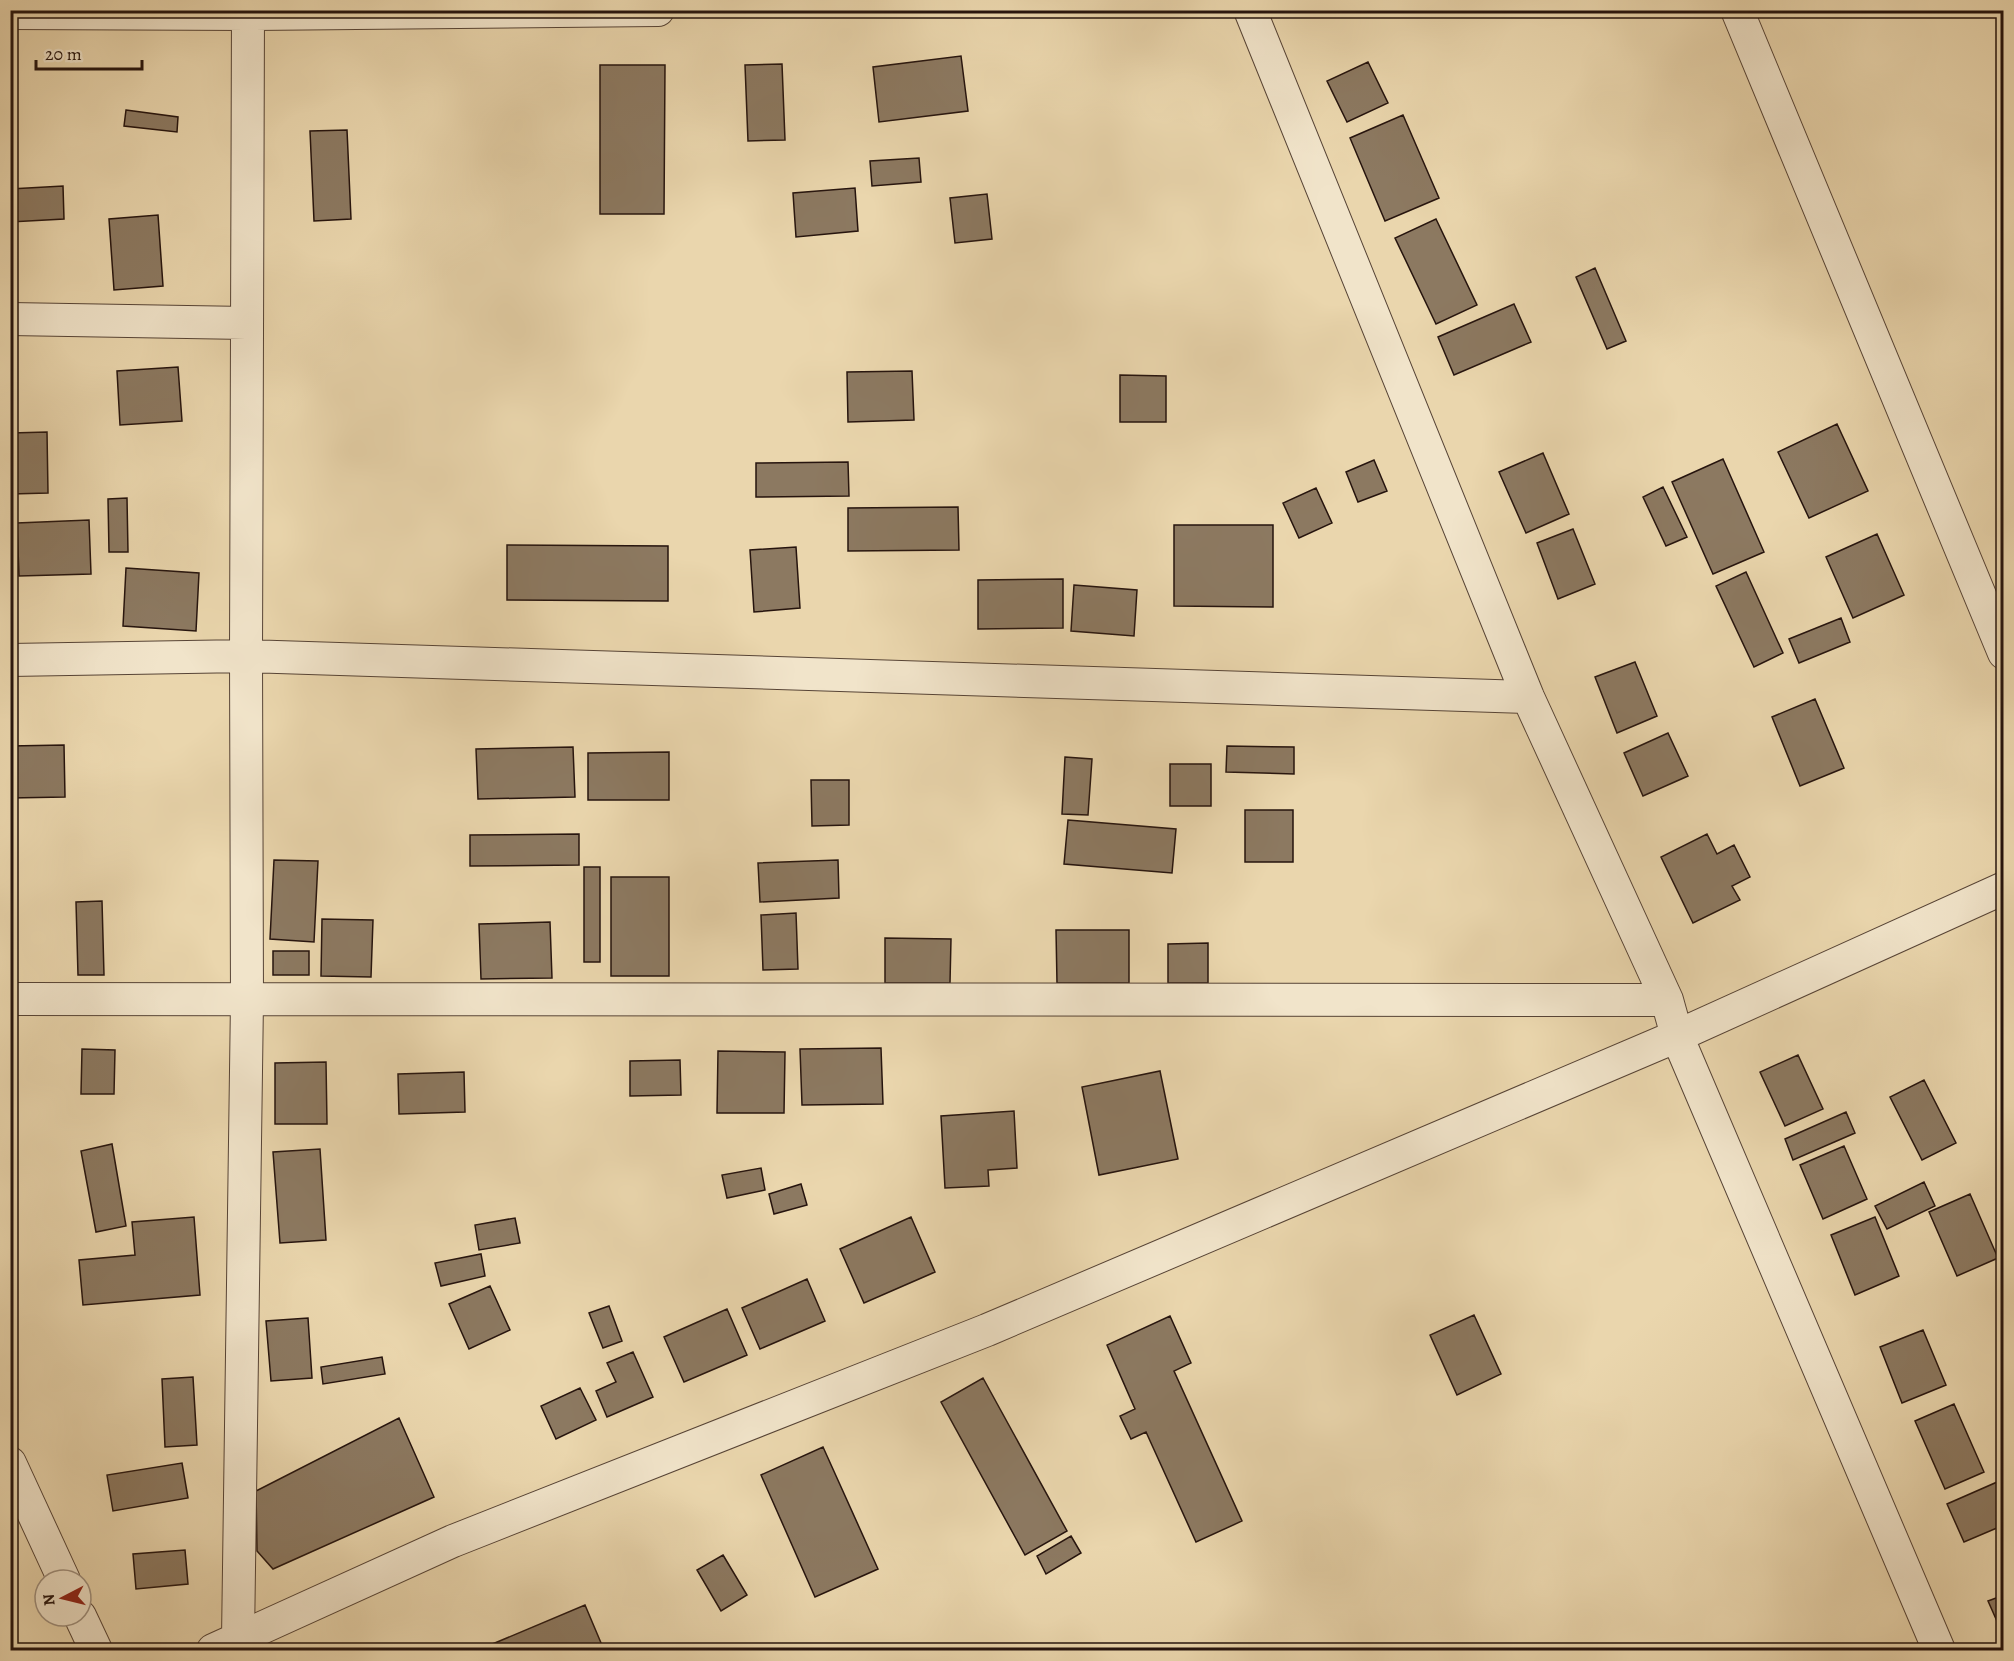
<svg xmlns="http://www.w3.org/2000/svg" width="2014" height="1661" font-family="Alegreya,serif">
	<rect width="100%" height="100%" fill="#ead6ad"/>
	<filter id="stains"><feTurbulence type="fractalNoise" baseFrequency=".00333" numOctaves="4"/><feColorMatrix values="0 0 0 0 .2 0 0 0 0 .09 0 0 0 0 .02 0 0 0 .5 -.17"/></filter>
	<radialGradient id="worn" r=".72"><stop offset=".6" stop-color="#630" stop-opacity="0"/><stop offset="1" stop-color="#630" stop-opacity=".3"/></radialGradient>
	<path fill="#8c7961" stroke="#26140e" stroke-width="1.5" d="M961,56L968,111L879,122L873,67Z
		M1368,62L1388,103L1347,122L1327,81Z
		M782,64L785,140L748,141L745,65Z
		M600,65H665L664,214H600Z
		M126,110L178,117L177,132L124,126Z
		M1403,115L1439,198L1385,221L1350,138Z
		M347,130L351,219L314,221L310,131Z
		M919,158L921,182L872,186L870,161Z
		M63,186L64,219L10,222V189Z
		M855,188L858,231L796,237L793,193Z
		M987,194L992,239L955,243L950,198Z
		M158,215L163,286L114,290L109,219Z
		M1436,219L1477,305L1436,324L1395,238Z
		M1595,268L1626,341L1607,349L1576,277Z
		M1514,304L1531,342L1454,375L1438,337Z
		M178,367L182,421L120,425L117,371Z
		M912,371L914,420L848,422L847,372Z
		M1120,375L1166,376V422H1120Z
		M1837,424L1868,491L1809,518L1778,452Z
		M47,432L48,493L11,494V433Z
		M1543,453L1569,514L1526,533L1499,472Z
		M1723,459L1764,552L1713,574L1672,482Z
		M1374,460L1387,491L1358,502L1346,472Z
		M848,462L849,496L756,497V463Z
		M1663,487L1687,537L1666,546L1643,497Z
		M1316,488L1332,523L1299,538L1283,503Z
		M127,498L128,552H109L108,499Z
		M958,507L959,550L848,551V508Z
		M89,520L91,574L19,576L17,523Z
		M1174,525H1273V607L1174,606Z
		M1573,529L1595,584L1558,599L1537,543Z
		M1877,534L1904,595L1853,618L1826,557Z
		M507,545L668,546V601L507,600Z
		M796,547L800,608L754,612L750,550Z
		M126,568L199,573L196,631L123,626Z
		M1746,572L1783,653L1754,667L1716,586Z
		M1063,579V628L978,629V580Z
		M1074,585L1137,590L1134,636L1071,631Z
		M1841,618L1850,642L1799,663L1789,639Z
		M1635,662L1657,716L1617,733L1595,677Z
		M1815,699L1844,768L1800,786L1772,717Z
		M1668,733L1688,776L1643,796L1624,753Z
		M64,745L65,797L10,798V746Z
		M1227,746L1294,747V774L1226,772Z
		M573,747L575,797L478,799L476,749Z
		M669,752V800H588V753Z
		M1065,757L1092,759L1088,815L1062,814Z
		M1170,764H1211V806H1170Z
		M811,780H849V825L812,826Z
		M1245,810H1293V862H1245Z
		M1068,820L1176,829L1172,873L1064,864Z
		M579,834V865L470,866V835Z
		M1707,834L1717,854L1734,845L1750,877L1732,886L1740,900L1693,923L1661,857Z
		M274,860L318,861L314,942L270,939Z
		M838,860L839,898L760,902L758,863Z
		M584,867H600V962H584Z
		M611,877H669V976H611Z
		M102,901L104,975H78L76,902Z
		M796,913L798,969L763,970L761,915Z
		M322,919L373,920L371,977L321,976Z
		M550,922L552,978L481,979L479,924Z
		M1056,930H1129V983H1057Z
		M885,938L951,939L950,983H885Z
		M1208,943V983H1168V944Z
		M273,951H309V975H273Z
		M881,1048L883,1104L802,1105L800,1049Z
		M82,1049L115,1050L114,1094H81Z
		M718,1051L785,1052L784,1113H717Z
		M1798,1055L1823,1109L1785,1126L1760,1072Z
		M680,1060L681,1095L630,1096V1061Z
		M326,1062L327,1124H275V1063Z
		M1160,1071L1178,1159L1099,1175L1082,1087Z
		M464,1072L465,1112L399,1114L398,1074Z
		M1924,1080L1956,1143L1922,1160L1890,1097Z
		M1014,1111L1017,1168L988,1170L989,1186L945,1188L941,1116Z
		M1846,1112L1855,1133L1793,1160L1785,1139Z
		M112,1144L126,1226L96,1232L81,1151Z
		M1844,1146L1867,1199L1823,1219L1800,1165Z
		M320,1149L326,1240L280,1243L273,1152Z
		M761,1168L765,1190L727,1198L722,1175Z
		M1924,1182L1935,1206L1887,1229L1875,1206Z
		M801,1184L807,1205L774,1214L769,1194Z
		M1970,1194L1998,1258L1957,1276L1929,1212Z
		M194,1217L200,1295L83,1305L79,1260L135,1255L132,1222Z
		M911,1217L935,1272L864,1303L840,1249Z
		M1875,1217L1899,1276L1855,1295L1831,1235Z
		M515,1218L520,1243L479,1250L475,1225Z
		M481,1254L485,1276L441,1286L435,1263Z
		M807,1279L825,1321L760,1349L742,1308Z
		M490,1286L510,1330L469,1349L449,1304Z
		M609,1306L622,1341L603,1348L589,1313Z
		M727,1309L747,1355L684,1382L664,1337Z
		M1474,1315L1501,1374L1457,1395L1430,1335Z
		M1170,1316L1191,1363L1174,1371L1242,1521L1196,1542L1146,1432L1131,1439L1120,1416L1135,1409L1107,1345Z
		M308,1318L312,1378L271,1381L266,1321Z
		M1923,1330L1946,1385L1902,1403L1880,1347Z
		M633,1352L653,1397L607,1417L596,1391L616,1382L607,1363Z
		M382,1357L385,1374L323,1384L321,1367Z
		M193,1377L197,1445L165,1447L162,1379Z
		M983,1378L1067,1531L1025,1555L941,1402Z
		M580,1388L596,1420L556,1439L541,1406Z
		M1954,1404L1984,1472L1945,1489L1915,1421Z
		M399,1418L434,1497L273,1569L257,1551L256,1491Z
		M823,1447L878,1569L815,1597L761,1475Z
		M182,1463L188,1498L113,1511L107,1475Z
		M2004,1479V1525L1964,1542L1947,1504Z
		M1071,1536L1081,1553L1046,1574L1037,1556Z
		M185,1550L188,1584L136,1589L133,1554Z
		M723,1555L747,1595L721,1611L697,1570Z
		M2004,1595V1637L1988,1601Z
		M585,1605L604,1650H484L483,1648Z"/>
	<g fill="none" stroke-linecap="round" stroke-linejoin="round">
		<g stroke="#574436" stroke-width="34">
			<path id="street" d="M1250,10L1528,697L1667,1000L1677,1036L1939,1650
				M1737,10L2004,653
				M10,13L248,14L658,10
				M10,319L246,323
				M10,660L246,656L1528,697
				M10,999L1667,1000
				M10,1463L64,1580
				M80,1616L96,1650
				M238,1639L247,1000L246,656L248,10
				M213,1650L453,1541L987,1330L1677,1036L2004,888"/>
		</g>
		<use href="#street" stroke="#f1e4ca" stroke-width="32"/>
	</g>
	<rect width="2014" height="1661" fill="none" stroke="#ead6ad" stroke-width="36"/>
	<rect x="12" y="12" width="1990" height="1637" fill="none" stroke="#26140e" stroke-width="3"/>
	<rect x="18" y="18" width="1978" height="1625" fill="none" stroke="#26140e" stroke-width="1.5"/>
	<g transform="translate(63 1598) rotate(263)"><circle r="28" fill="#f1e4ca" stroke="#a0917f" stroke-width="1.5"/>
	<path d="M0-4.5L10 22L0 15L-10 22Z" fill="#8f2418"/>
	<text y="-9" font-size="16" font-weight="bold" text-anchor="middle" fill="#26140e">N</text>
	</g>
	<path d="M36 60v9h106v-9" fill="none" stroke="#26140e" stroke-width="3"/>
	<text x="45" y="60" font-size="18" fill="#26140e" stroke="#f1e4ca" stroke-width="4.5" paint-order="stroke">20 m</text>
	<rect width="100%" height="100%" filter="url(#stains)"/>
	<rect width="100%" height="100%" fill="url(#worn)"/>
</svg>
